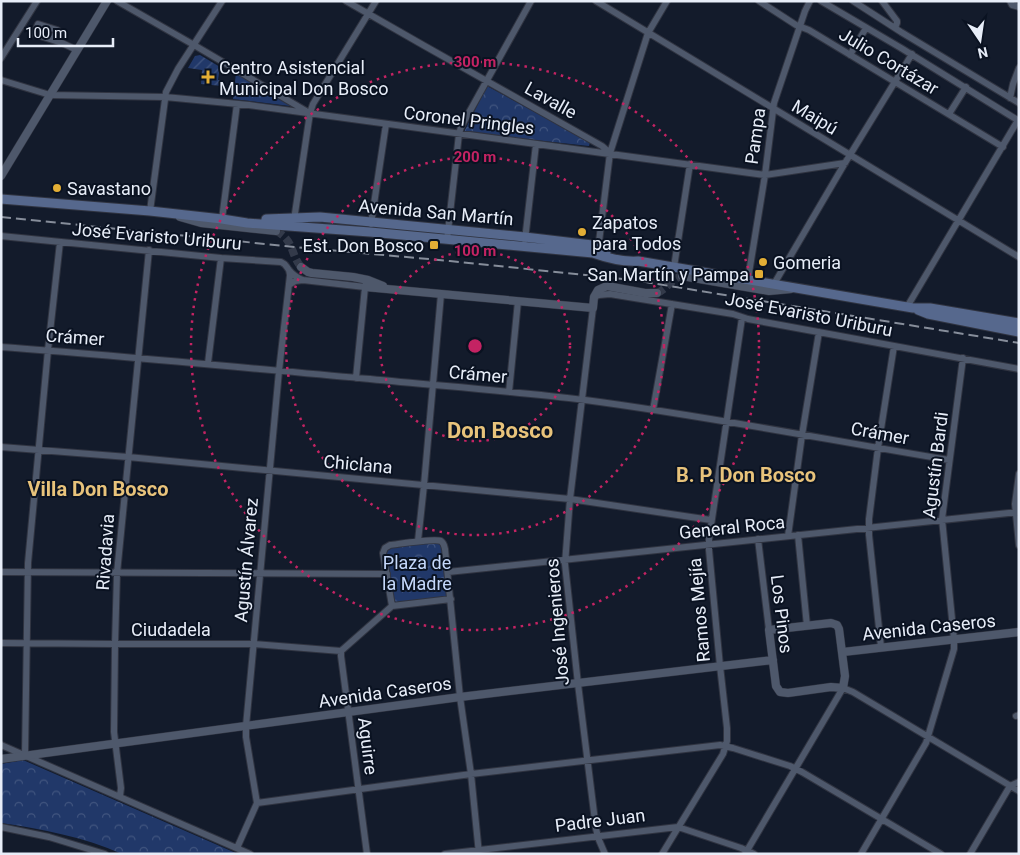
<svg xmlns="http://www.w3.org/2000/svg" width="1020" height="855" font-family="Roboto,sans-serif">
	<defs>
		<pattern id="park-crowns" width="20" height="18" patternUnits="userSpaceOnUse" patternTransform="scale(1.25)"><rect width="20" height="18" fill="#213869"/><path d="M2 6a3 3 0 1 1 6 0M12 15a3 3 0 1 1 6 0" fill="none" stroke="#41557f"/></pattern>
		<pattern id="garden-furrows" width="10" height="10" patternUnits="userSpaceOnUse" patternTransform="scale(1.25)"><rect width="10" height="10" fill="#213869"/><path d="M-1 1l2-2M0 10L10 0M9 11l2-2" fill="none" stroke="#41557f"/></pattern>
	</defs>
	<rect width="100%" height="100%" fill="#131b2b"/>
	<path fill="url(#park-crowns)" d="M236,73L298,107L233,99Z
		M487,86L590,142L589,146L464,132Z
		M442,541L451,599L392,606L385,548Z
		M23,760L238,854H122C84,837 42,829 1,823V764Z"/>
	<path fill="url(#garden-furrows)" d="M200,55L220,67L218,80H222V86L201,84L202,70L188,68L195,56Z"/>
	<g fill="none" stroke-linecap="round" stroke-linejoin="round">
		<path stroke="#333a4a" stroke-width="8" stroke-dasharray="8 4" stroke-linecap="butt" d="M276,231C294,240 290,253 301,267
			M657,293C667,289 672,278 682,276"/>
		<g stroke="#303441" stroke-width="8">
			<path id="minor" d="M117,1L194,45L306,111
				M346,1C431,50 517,98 602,146L610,153
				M596,1L1019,257
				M759,1L796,25L809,30L1003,147
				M821,1L901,48L1019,121
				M853,1L901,32L1019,103
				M882,1L897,21V23L895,28
				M1010,1L1012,5L1019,7
				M53,40L57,30L38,24L34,34L62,43L77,50
				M850,55L866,28
				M1,58L37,1
				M1,80L50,95L165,97L249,105L765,175L845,163
				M1010,98L1013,84L1019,68
				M949,114L966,87
				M150,211L166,92L178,69L222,1
				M222,219L237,104
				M294,220L310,113L313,104L376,1
				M371,224L386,124
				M1,236L221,258L281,262C286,264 286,266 289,270C293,275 298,278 303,280
				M447,240L459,134L461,127L531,1
				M525,240L536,144
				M598,250L610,153L648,33L667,1
				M674,267L690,164
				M748,279L765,175L774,103L805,11L810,1
				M774,284L845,163L912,54
				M289,285L295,281L303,280L365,287L356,378
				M594,297L599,295L610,294L733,314L748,319L1019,369
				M907,307L1018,120
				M593,308L570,499L565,564L578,684L596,829L599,840L605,854
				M1,347C124,356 247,368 370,379C441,386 513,391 585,400C707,416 828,440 949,460
				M208,363L221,258
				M509,392L518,301
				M653,410L672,304
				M1,447L128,457L570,499L711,520
				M1019,474L1015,504L1019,545
				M798,535L807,626
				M788,536L802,435L819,332
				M758,539L769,630
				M418,541L424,485L441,294
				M1,572L387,574
				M448,572L1019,512
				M392,606L451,599
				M1,643L115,644H253L341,651
				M881,647L869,535V519L878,448L894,346
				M1016,716L1019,715
				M1,745L250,854
				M25,755L28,563L48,350L60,242
				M120,796L121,788L114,732L115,644L117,573L149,250
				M257,803L471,774L720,745L733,748L790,766L802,772L941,854
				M1,827L49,837L105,854
				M237,848L257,803L246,737V726L279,371L290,275L289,270
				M367,854L341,656V651L392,606L383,553L385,548L390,545C399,544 435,538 441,541C444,543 444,545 445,549L460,697L471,774L479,854
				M445,854L678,827L741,848L754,854
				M662,854L723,754L727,741V728L720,666L709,550V539L742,318
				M745,854L843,688L853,692L1019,791
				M861,854L926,743L954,649V639L942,519L963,358
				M970,854L1010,786L1019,782"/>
		</g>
		<g stroke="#303441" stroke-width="9">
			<path id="tertiary" d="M1,176L107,1
				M180,217L201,223L276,231
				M301,267L308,272L312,273L353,277L368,280L383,286
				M682,276L769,291L791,289
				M365,287L593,308L594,297L598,290L607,286L645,293H657
				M831,623L837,625L839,629L845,676L843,688L831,687L788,693L780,692L776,686L769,630Z
				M843,652L1019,632
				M1,759L460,697L773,660"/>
		</g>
		<g stroke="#303441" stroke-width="11">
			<path id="secondary" d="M1,199L150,211L222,219L247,223L370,232L593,253C607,258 622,262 638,261L913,308H930L1019,323
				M266,219L320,217L525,237L592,245L598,250L606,253
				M918,310L928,314L1019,332"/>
		</g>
		<use href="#minor" stroke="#4e586b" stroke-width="6"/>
		<use href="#tertiary" stroke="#4e586b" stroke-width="8"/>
		<use href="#secondary" stroke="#56688d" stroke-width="9"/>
		<path stroke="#868d9a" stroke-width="2" stroke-dasharray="10 5" stroke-linecap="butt" d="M1,217L295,247L450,261L633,280L1019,343"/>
	</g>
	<g fill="none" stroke="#c42363" stroke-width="2.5" stroke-dasharray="2.5 5">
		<circle cx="475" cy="346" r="95"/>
		<circle cx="475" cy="346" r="189"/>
		<circle cx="475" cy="346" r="284"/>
	</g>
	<g fill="#e3ae35" stroke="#0a1221" stroke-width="2">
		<path d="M205.5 69.5h5v5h5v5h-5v5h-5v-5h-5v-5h5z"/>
		<circle cx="57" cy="188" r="5"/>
		<circle cx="582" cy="232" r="5"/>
		<rect x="429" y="240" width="10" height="10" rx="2.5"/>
		<circle cx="763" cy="262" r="5"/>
		<rect x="754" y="269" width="10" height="10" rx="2.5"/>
	</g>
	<g text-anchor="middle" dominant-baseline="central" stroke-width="4" stroke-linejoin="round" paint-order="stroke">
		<g font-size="18" fill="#e7edf8" stroke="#0a1221">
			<text transform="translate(889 61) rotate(31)">Julio Cortázar</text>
			<text transform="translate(551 100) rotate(29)">Lavalle</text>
			<text transform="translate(815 117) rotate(31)">Maipú</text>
			<text transform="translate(469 120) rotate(7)">Coronel Pringles</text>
			<text transform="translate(755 136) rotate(-82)">Pampa</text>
			<text transform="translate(436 212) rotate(5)">Avenida San Martín</text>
			<text transform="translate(157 236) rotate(5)">José Evaristo Uriburu</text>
			<text transform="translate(809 314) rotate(11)">José Evaristo Uriburu</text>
			<text transform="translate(75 337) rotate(4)">Crámer</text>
			<text transform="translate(478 374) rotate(5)">Crámer</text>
			<text transform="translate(880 433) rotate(10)">Crámer</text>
			<text transform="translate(358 464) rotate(5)">Chiclana</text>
			<text transform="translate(935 465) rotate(-83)">Agustín Bardi</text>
			<text transform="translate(732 527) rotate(-6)">General Roca</text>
			<text transform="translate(105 552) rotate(-86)">Rivadavia</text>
			<text transform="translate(246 560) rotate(-85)">Agustín Álvarez</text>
			<text transform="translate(699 610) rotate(-95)">Ramos Mejía</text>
			<text transform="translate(782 614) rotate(83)">Los Pinos</text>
			<text transform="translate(557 622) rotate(-95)">José Ingenieros</text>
			<text transform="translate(929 627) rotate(-6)">Avenida Caseros</text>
			<text x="171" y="629">Ciudadela</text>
			<text transform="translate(385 692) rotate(-8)">Avenida Caseros</text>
			<text transform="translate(368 746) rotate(83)">Aguirre</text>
			<text transform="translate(600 820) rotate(-7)">Padre Juan</text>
		</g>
		<g font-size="18" fill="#e7edf8" stroke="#0a1221" text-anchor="start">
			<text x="219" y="67">Centro Asistencial<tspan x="219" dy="21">Municipal Don Bosco</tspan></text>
			<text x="67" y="188">Savastano</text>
			<text x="592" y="222">Zapatos<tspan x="592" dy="21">para Todos</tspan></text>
			<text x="424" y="245" text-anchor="end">Est. Don Bosco</text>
			<text x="773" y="262">Gomeria</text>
			<text x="749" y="274" text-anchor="end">San Martín y Pampa</text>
		</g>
		<g font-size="18" fill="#c5d8fb" stroke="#0a1221">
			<text x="417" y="562">Plaza de<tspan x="417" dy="21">la Madre</tspan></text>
		</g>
		<g font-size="20" font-weight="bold" fill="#e8c37b" stroke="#0a1221">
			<text x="746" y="475">B. P. Don Bosco</text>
			<text x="98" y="489">Villa Don Bosco</text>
		</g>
		<g font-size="22" font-weight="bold" fill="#e8c37b" stroke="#0a1221">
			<text x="500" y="430">Don Bosco</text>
		</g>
	</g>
	<circle cx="475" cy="346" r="8" fill="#c42363" stroke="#0a1221" stroke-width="2.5"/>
	<g font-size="15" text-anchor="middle" font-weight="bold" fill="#c42363" stroke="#0a1221" stroke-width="4" stroke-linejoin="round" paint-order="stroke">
		<text x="475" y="67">300 m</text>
		<text x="475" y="162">200 m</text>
		<text x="475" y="256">100 m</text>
	</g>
	<rect width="1020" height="855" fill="none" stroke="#e7edf8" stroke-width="5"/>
	<g transform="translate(980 40) rotate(167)" stroke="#0a1221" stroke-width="4" paint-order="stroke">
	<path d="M0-4L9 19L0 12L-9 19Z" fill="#e7edf8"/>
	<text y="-8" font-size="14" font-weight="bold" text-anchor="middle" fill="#e7edf8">N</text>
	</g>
	<path d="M18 38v8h95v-8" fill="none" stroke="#e7edf8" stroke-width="2.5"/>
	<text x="25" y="38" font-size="15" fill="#e7edf8" stroke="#0a1221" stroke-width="4" paint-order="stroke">100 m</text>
</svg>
